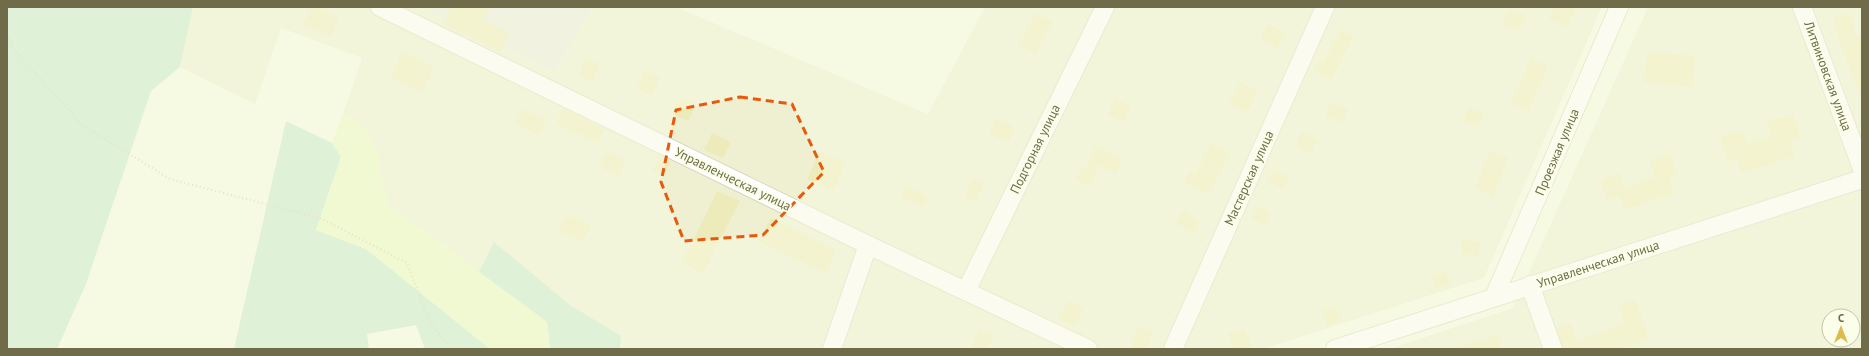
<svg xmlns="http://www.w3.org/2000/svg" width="1869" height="356" font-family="'PT Sans',sans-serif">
	<rect width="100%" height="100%" fill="#f7fae2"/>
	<path fill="#eef0d1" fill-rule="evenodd" d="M193,7H432L431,11L555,72L593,7H676L928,114L985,7H1602L1484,278L1263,349H620L621,336L547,322L387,204L377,154L364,126L343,114L362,58L281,28L255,104L180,67Z
		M1648,7H1862V349H1389L1513,308ZM1829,316H1853V340H1829Z"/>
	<path fill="#e9eadd" d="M432,7H593L555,72L430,11Z"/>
	<path fill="#c2e7c7" d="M7,7H193L180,67L151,91L86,284L57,349H7Z
		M286,121L332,143L341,157L316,230L366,249L490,349H425L416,325L367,334L369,349H234Z
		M494,242L570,305L621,336L620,349H550L547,322L479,272Z"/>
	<path fill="#e6f8be" d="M343,114L364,126L377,154L387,204L547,322L550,349H490L366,249L316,230L341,157L332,143Z"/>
	<path fill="#eeebbb" d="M312,7H316L339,17L330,37L303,24Z
		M451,7H490L483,20L510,33L500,52L443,24Z
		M1555,7H1576L1567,27L1549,19Z
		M1509,8L1526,15L1519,31L1502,24Z
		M1035,13L1052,22L1036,53L1019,45Z
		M1850,13L1857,37L1862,35L1861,97L1840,43L1834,18Z
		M1268,24L1285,32L1277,48L1260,39Z
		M1340,30L1353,37L1331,80L1315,72L1321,59L1324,61Z
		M1647,51L1695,56L1692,87L1644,82Z
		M402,52L434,67L422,92L391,77Z
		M586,57L600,64L592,81L578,75Z
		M1531,58L1548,66L1528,111L1511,104Z
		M645,71L660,78L652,96L637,89Z
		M1240,82L1258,91L1247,113L1229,104Z
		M681,97L697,104L688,121L672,114Z
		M1115,98L1131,106L1123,122L1107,114Z
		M1331,102L1348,109L1342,123L1325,116Z
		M1469,107L1484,113L1478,127L1463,121Z
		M563,108L605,129L598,143L556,124Z
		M523,109L547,120L539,136L515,124Z
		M1793,114L1801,138L1790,141L1795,156L1742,173L1737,158L1728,161L1720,137L1742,130L1747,144L1772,136L1767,122Z
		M996,118L1015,128L1008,143L989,134Z
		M1302,132L1318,140L1311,153L1296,145Z
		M712,133L731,142L723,158L704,150Z
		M1211,143L1229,152L1208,195L1184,183L1191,171L1196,173Z
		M1096,146L1123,159L1116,173L1100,165L1089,186L1076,180L1082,167L1085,168Z
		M820,151L846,163L833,191L807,179Z
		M1490,151L1508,158L1493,196L1475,188Z
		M607,152L625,160L618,176L599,167Z
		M1670,153L1678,176L1669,179L1674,193L1624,210L1619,196L1607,200L1600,180L1619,173L1624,188L1655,177L1649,161Z
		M659,157L671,162L663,177L652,171Z
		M1273,169L1290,177L1283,189L1267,181Z
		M973,178L984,183L975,202L964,196Z
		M906,186L928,196L923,207L901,197Z
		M717,191L740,201L703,273L682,263Z
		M1258,206L1271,213L1265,225L1252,219Z
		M1183,211L1200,220L1193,232L1176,224Z
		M567,215L591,225L582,242L558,231Z
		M771,218L836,250L826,273L758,241Z
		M1462,240L1480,242L1479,256L1461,254Z
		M1445,272L1450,284L1436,289L1432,276Z
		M1635,299L1649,339L1622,349H1563L1556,328L1570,323L1576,341L1625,323L1618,305Z
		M1068,300L1084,308L1075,327L1059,319Z
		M1336,307L1341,321L1327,325L1323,311Z
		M1139,326L1153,332L1146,349H1129Z
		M1245,329L1252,349H1233L1228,334Z
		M979,330L994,336L988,349H970Z
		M1498,334L1503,349H1459L1458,347Z"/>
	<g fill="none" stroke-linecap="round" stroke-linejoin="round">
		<g stroke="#d8d8b9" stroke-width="20">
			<path id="minor" d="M380,7L868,245L1088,349
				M1802,7L1862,168
				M1530,285L1553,349
				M966,291L1105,7
				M1494,297L1619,7
				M832,349L868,245
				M1173,349L1325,7
				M1335,349L1862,179"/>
		</g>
		<path stroke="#d2cf9f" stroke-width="2.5" stroke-dasharray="1 3" stroke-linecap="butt" d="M7,35L12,48L82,125L170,179L322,219L407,263L428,319L450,349"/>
		<use href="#minor" stroke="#fff" stroke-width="18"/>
	</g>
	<path d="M0 0H1869V356H0ZM740,97L792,104L824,172L763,235L684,241L661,182L676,110Z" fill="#f7fae2" fill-opacity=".55" fill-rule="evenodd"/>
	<path fill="none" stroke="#e8590c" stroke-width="3" stroke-dasharray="8 5" stroke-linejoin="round" d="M740,97L792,104L824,172L763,235L684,241L661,182L676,110Z"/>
	<g text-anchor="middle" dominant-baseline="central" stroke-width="4" stroke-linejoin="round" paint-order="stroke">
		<g font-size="13" fill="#706c4a" stroke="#fbfee8">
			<text transform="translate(1828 76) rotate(70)">Литвиновская улица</text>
			<text transform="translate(1035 149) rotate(-64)">Подгорная улица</text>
			<text transform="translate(1557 152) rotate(-67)">Проезжая улица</text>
			<text transform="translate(1249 178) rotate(-66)">Мастерская улица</text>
			<text transform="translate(733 179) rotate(26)">Управленческая улица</text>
			<text transform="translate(1598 264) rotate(-18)">Управленческая улица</text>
		</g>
	</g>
	<rect width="1869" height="356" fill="none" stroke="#706c4a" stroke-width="16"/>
	<g transform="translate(1841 328)"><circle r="19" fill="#fbfee8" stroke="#c3c4a9"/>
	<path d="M0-3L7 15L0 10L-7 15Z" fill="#ddbb4e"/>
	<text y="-6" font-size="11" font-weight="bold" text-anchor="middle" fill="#706c4a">С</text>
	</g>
</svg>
